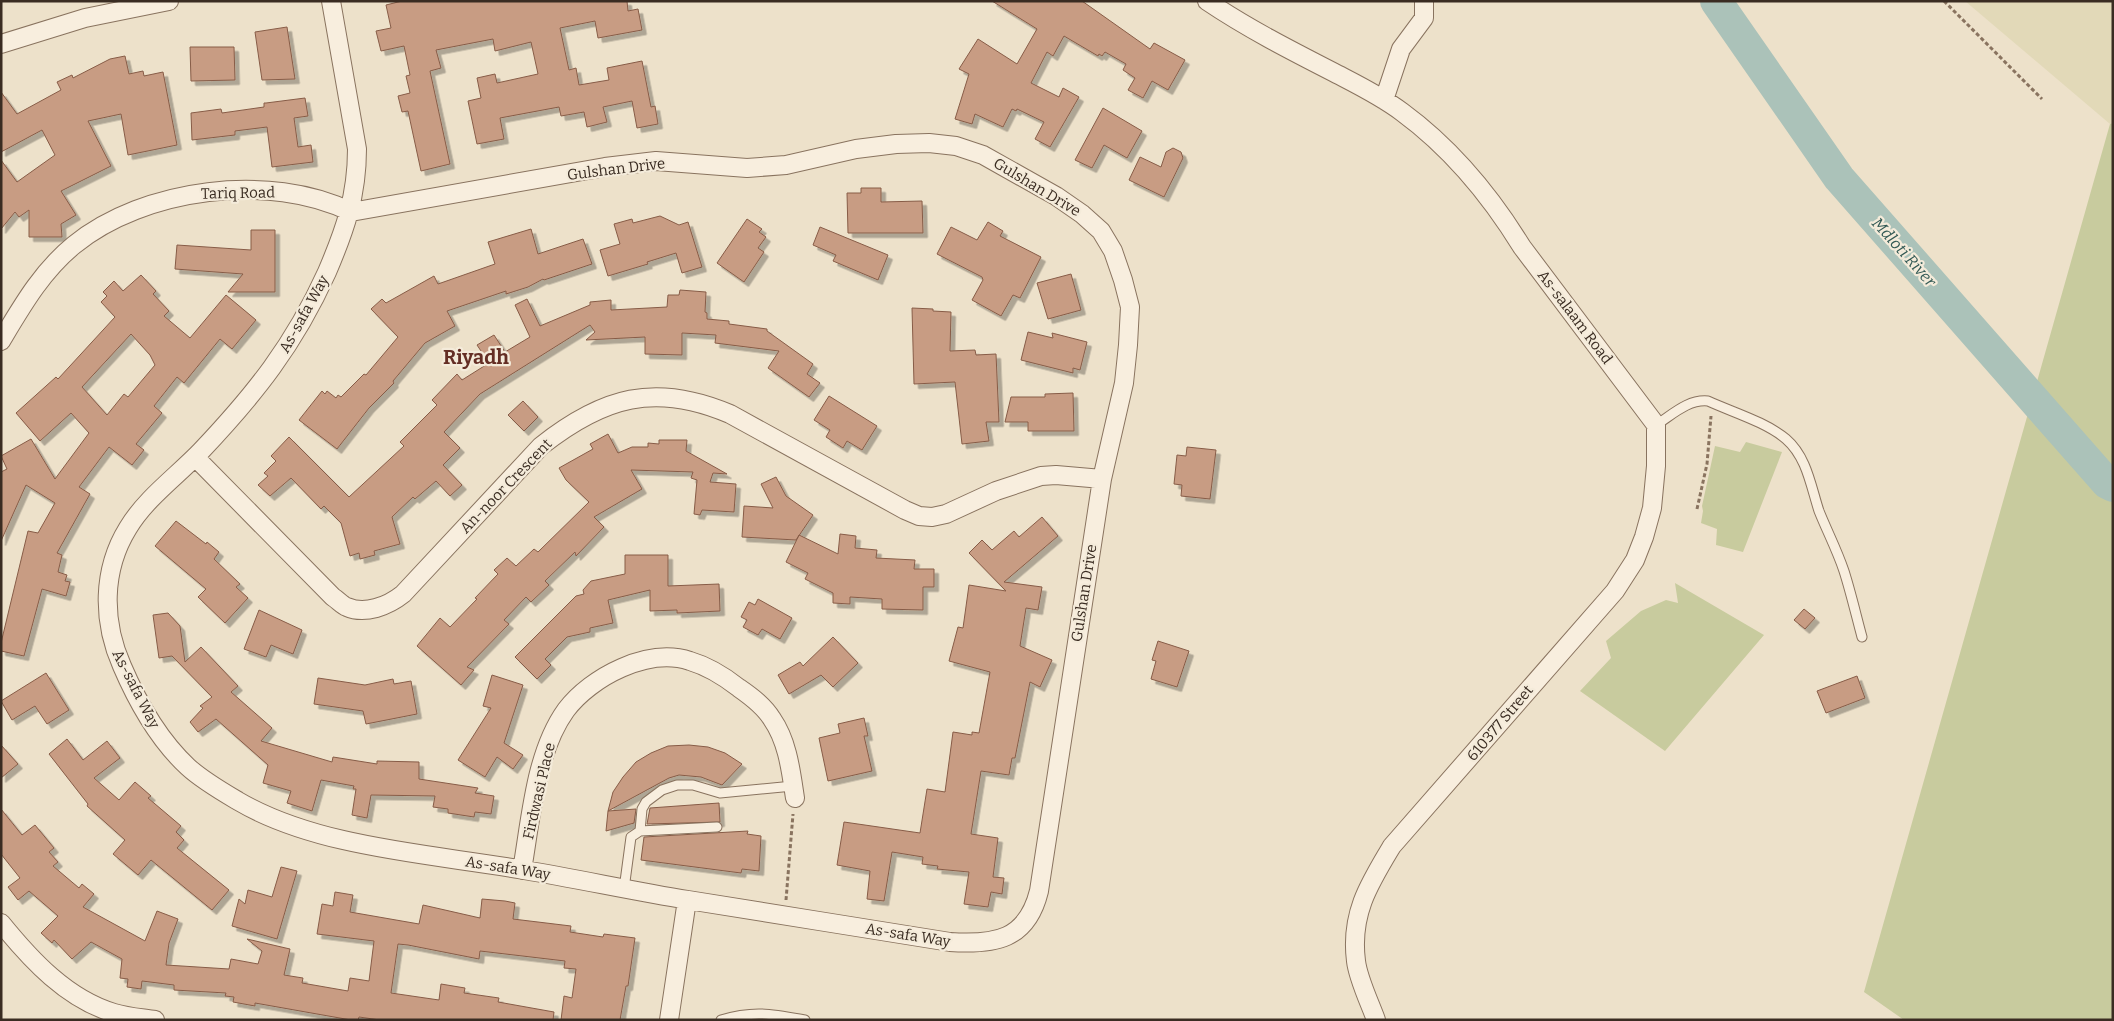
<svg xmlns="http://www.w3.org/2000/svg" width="2114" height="1021" font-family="Bitter,serif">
	<defs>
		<filter id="shadow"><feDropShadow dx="4.5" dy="4.5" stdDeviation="0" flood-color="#0004"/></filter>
	</defs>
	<rect width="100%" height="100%" fill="#ede1ca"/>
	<path fill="#e2d9b8" d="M1965,1H2113V123L2110,124Z"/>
	<path fill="#c8cb9e" d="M2113,123V1020H1904L1864,992L2110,124Z
		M1746,442L1782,452L1743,552L1716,545L1717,529L1701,523L1703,511L1702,506L1715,446L1740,452Z
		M1675,583L1764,635L1665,751L1580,691L1611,658L1606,641L1641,611L1666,600L1678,603Z"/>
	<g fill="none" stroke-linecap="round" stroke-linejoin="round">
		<path stroke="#abc2b9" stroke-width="32" d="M1716,1L1839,178L2107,483L2113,486"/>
	</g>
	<path fill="#c89c83" stroke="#875c47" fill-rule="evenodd" filter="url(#shadow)" d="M402,1H627L628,11L638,9L642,30L598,38L595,21L560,28L569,70L576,68L579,85L609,80L607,68L642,61L651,107L655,106L658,124L637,128L632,101L603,107L607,122L587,127L584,112L561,116L559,107L500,118L504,139L477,144L468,101L481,98L477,78L495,74L497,83L538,74L531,42L495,51L493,39L436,50L441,68L430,71L450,164L421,171L408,111L402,112L398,96L410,93L406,76L410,75L404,46L381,51L376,31L391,28L386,5Z
		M992,1H1082L1150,49L1154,43L1185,60L1168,90L1152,81L1143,98L1128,90L1135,78L1123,70L1126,64L1105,52L1102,56L1099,54L1098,56L1064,36L1053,56L1047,52L1031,83L1059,97L1063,88L1079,97L1050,147L1035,139L1044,122L1017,109L1016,111L1012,109L1003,127L975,114L972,124L955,119L969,74L959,69L978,39L1017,64L1037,29Z
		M287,27L295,79L262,80L255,32Z
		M190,47H234L235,80L191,81Z
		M125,56L129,74L143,71L144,76L163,72L177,145L128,155L121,114L88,121L111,166L61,191L76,215L61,224L62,237H29V210L19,217L15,212L1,229V160L17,182L55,155L42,130L1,152V92L17,114L61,90L57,82L72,75L73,78L110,59Z
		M305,98L308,116L294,118L298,147L311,145L313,162L272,167L267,127L235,131V135L192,140L191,113L221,109L222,113L264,107V103H266Z
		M1103,108L1142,131L1127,158L1104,145L1092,168L1075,160Z
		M1173,148L1181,152L1183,158L1164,197L1129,180L1140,157L1161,167L1166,152Z
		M861,188H881V202L922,201L923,233H848L847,193H861Z
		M660,216L679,225L688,222L702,267L682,273L676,253L647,262L648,264L608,276L600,250L620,244L614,224L632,219L633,223Z
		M747,219L762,229L759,232L766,237L758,248L764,252L744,282L717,263Z
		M988,222L1003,231L1000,236L1041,257L1020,298L1013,295L1001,316L972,300L983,280L982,277L937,254L951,227L977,240Z
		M820,227L888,255L878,280L833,261L836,255L813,245Z
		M531,229L538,254L583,239L592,264L544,280L543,279L528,287L506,294V291L447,311L455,326L425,343L393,381L394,383L369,408L337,449L299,420L322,391L325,394L327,391L336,398L338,395L341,397L364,374L366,375L398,337L371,309L382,299L386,303L434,276L438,284L495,264L488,242Z
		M251,230H275V292H228L243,274L175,269L177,245L251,250Z
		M1071,274L1081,310L1048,319L1037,283Z
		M141,275L156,291L153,294L169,311L164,316L190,338L226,295L256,320L232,349L220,339L184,383L177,377L154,406L162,413L136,444L144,450L132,465L109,447L79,487L90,494L57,553L62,555L58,572L67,575L65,581L70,582L66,596L42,589L24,656L1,651V643L28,531L38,533L55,503L26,485L1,541V472L7,469L1,456L31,439L55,479L89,433L71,413L40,441L16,413L56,377L58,379L115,317L101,302L107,296L103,292L114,281L123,291ZM131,334L150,355L155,365L128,397L124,394L107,415L82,387Z
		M680,290L706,292L705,312L707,313V319L729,321V324L767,329V331L813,364L807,374L820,383L809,397L768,368L779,351L715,343L716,335L682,333V355L645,354V337L586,340L595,332L590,325L480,394L444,432L460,448L443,465L462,485L450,496L436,481L415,499L413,497L392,517L400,544L374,551L375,555L360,559L359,553L350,556L341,523L324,506L321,509L291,478L270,496L258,485L268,476L264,473L276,461L271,456L289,437L349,497L404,446L400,442L437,405L432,400L457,374L462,380L489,363L477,345L494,335L505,352L530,337L515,305L527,299L540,326L590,305V302L611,300V310L667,307L668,295H679Z
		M912,308L933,309V311L951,312L950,351L975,350L976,355L996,354L999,422H986L989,441L962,444L955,382L914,384Z
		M1028,332L1053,338L1052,333L1087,342L1080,370L1073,368V373L1021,360Z
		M1073,393L1074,431H1028V422H1005L1011,397H1045V394Z
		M829,396L877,426L862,450L847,441L843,448L826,437L830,430L814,420Z
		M523,401L538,417L524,431L508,415Z
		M608,434L618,453L632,447H648V443L659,444V440H687L686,451L727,474L713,473L710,482L736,484L734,512L702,510L700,515L694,514L697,480L691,478L693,472L631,470L642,489L594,517L604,527L576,556L575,552L545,581L549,585L531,602L526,597L504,620L509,624L467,667L474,670L461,685L417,646L440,618L450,627L477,599L475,598L498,574L494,570L507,558L516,566L534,549L538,552L589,502L566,480L559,468L593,449L590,444Z
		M1187,447L1216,450L1210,499L1181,496L1182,485L1174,484L1177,455L1186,456Z
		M776,477L786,496L813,515L796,540L742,537L744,506L773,508L761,484Z
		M1042,517L1058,536L1004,582L1042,587L1038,610L1026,608L1020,646L1052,660L1040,687L1030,682L1015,758H1012L1009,775L981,771L971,834L998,838L993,877L1004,878L1002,894L991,892L988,907L964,904L969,872L937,869L938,866L922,864L923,857L892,852L884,901L867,899L870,871L837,865L844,822L920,833L927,789L945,792L953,732L972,735V732L979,733L990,672L949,661L958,627L963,628L969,585L1006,591L969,553L982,540L992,550L1014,531L1019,537Z
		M176,521L206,544L207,542L219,552L214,559L240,584L236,587L248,598L225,623L198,597L206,589L155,546Z
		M840,534L856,536L855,548L877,550L876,558L915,560L914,569H934V587H923V610L882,609V599L850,597V604L833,603V593L805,579L808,573L786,562L799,535L838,554Z
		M625,555H668V586L719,584L720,611L677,613V610L650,611V590L608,600L613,623L590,628V632L567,637L545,659L551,665L537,679L515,657L576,596L584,594L583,590L591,581L625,574Z
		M758,599L792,618L780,639L762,629L758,635L743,627L747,620L741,617L749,602L755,605Z
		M1804,609L1815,618L1805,629L1794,620Z
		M259,610L302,630L293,654L271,645L266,657L244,649Z
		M168,613L180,626L185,662L201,647L238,686L231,692L272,728L261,741L332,762L333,757L377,764V761L419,762V779L478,788L475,793L494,796L491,814L475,812L474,817L448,813V809L433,807L435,796L371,795L367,818L352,815L356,789H353L354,786L321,780L312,811L287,803L291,791L263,783L268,765L216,719L198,732L190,722L203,708L200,706L212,697L172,656L159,658L153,615Z
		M833,637L858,663L833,687L821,675L789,694L778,675L800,662L803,666Z
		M1158,641L1189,651L1177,687L1151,679L1156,661L1152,660Z
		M46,673L69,710L47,724L35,706L12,720L1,701Z
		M492,675L523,685L504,743L523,755L513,769L497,757L485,777L458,760L491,708L483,706Z
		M1857,676L1865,698L1826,713L1817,691Z
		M318,678L365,685L393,679L394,684L411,681L417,714L366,724L363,711L314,704Z
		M864,718L868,736H864L872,771L828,781L819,738L840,733L838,724Z
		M67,739L83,760L107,741L120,758L94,778L119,800L135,782L151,796L148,798L181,826L176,832L184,840L177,848L229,890L212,910L151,860L138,875L113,854L125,840L87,806L88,804L49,754Z
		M1,745L18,764L1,778Z
		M689,745L708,747L725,753L742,764L722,785L701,777L679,775L669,778L608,811L613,792L623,777L636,762L651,753L668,746Z
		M719,803L720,822L647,824L650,808Z
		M1,809L22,835L35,825L54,848L49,852L58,862L53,866L79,888L82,884L94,894L83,907L145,941L157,911L178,919L169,943L166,965L229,969L231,959L258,964L262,951L247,939L290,949L284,975L303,978L302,983L348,991L350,978L369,981L374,941L317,934L322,904L333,906L335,892L353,895L350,912L419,924L423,905L480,918L482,899L505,901L515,903L513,919L571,926L570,932L603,937L604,934L635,938L628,986H626L620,1020H561L564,996L572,998L576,969L564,968L565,961L480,951L479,959L408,945L398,944L391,993L439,1000L441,984L465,988L464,993L499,998L498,1002L554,1012L553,1020H380L359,1017L358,1020H351L255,1003V1006L233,1002L234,997L225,996L226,993L174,990V985L142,981L141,989L127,987L128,979L120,978L122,959L91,942L72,959L54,940L52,943L41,933L58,916L29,891L18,900L8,887L20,878L1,854Z
		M636,809L634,823L606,831L608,811Z
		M748,831L747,834L761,836L759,871L742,869L741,873L641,860L644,837Z
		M281,867L297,871L277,939L232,926L239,899L245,904L248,890L272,897Z"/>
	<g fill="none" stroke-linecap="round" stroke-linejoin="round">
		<g stroke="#89735f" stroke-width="11">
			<path id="service" d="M1656,425C1672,415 1688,399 1708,401C1732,412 1766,422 1786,439C1807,457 1811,487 1819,511C1827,531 1837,550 1844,571C1851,593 1856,615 1862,637
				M640,831L717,827
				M624,889L631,837L640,831L642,809L646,802L662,790L677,785H693L720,793L793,786
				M721,1020C754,1010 772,1014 805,1020"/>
		</g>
		<g stroke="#89735f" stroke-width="20">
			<path id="minor" d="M1207,1C1247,28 1290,50 1333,72C1356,84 1381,96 1402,112C1451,148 1490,195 1522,247L1656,425V466L1652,508L1644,537L1635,560L1615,591L1392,846C1369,884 1350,914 1356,961C1358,979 1370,1003 1376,1020
				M1,44L85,18L169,1
				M1384,100L1401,49L1424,18V1
				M1,341C22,306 42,271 74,245C144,188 270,172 351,212L605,167L656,161L747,168L786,165L856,149L896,144L929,143L956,146L983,155L1056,196L1082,214L1101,231L1113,251L1123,280L1130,307L1128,345L1124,383L1102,479L1039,891C1027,940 995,945 950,942C863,928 775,914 688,900C633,891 578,879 524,870C433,854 318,848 238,801C221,791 202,780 188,767C159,740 137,701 122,666C102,621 102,570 128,528C146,498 177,476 201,451C255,394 294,345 327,272C345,230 357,196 357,149L331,1
				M195,457L333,597C338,600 342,605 347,607C365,615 388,606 403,594L541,446C603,397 655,382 730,414L905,510L919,516L932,517L946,514L996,491L1041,476L1056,475L1102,479
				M522,870C531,819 535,753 566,710C591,677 648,647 690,661C707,666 725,677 739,688C752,697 764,706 772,719C788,742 791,772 795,798
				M1,923C31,960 67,999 114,1013C127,1017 142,1018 155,1020
				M669,1020L687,900"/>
		</g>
		<path stroke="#89735f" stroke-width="3" stroke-dasharray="4 2.5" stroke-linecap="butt" d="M1944,1L2042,99
			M1697,509L1707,464L1711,416
			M786,900L793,814"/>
		<use href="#service" stroke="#f8eede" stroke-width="9"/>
		<use href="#minor" stroke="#f8eede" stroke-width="18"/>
	</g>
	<g text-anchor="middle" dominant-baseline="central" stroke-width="4.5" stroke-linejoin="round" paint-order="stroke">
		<g font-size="15" fill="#3a2c22" stroke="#f4ebda">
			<text transform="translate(616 169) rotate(-7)">Gulshan Drive</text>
			<text transform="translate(1037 187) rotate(31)">Gulshan Drive</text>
			<text transform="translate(238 193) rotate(-1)">Tariq Road</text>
			<text transform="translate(304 314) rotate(-61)">As-safa Way</text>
			<text transform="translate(1575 317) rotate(53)">As-salaam Road</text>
			<text transform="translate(506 486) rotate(-46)">An-noor Crescent</text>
			<text transform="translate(1084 593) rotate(-81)">Gulshan Drive</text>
			<text transform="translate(136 689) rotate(63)">As-safa Way</text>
			<text transform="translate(1500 723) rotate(-50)">610377 Street</text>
			<text transform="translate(539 791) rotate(-77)">Firdwasi Place</text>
			<text transform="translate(508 868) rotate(9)">As-safa Way</text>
			<text transform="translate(908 935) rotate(9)">As-safa Way</text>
		</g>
		<g font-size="16" font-style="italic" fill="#325954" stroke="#f4ebda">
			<text transform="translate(1904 252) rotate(48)">Mdloti River</text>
		</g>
		<g font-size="20" font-weight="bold" fill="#642e24" stroke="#f4ebda">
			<text x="476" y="357">Riyadh</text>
		</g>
	</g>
	<rect width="2114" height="1021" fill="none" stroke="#3a2c22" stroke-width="5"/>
</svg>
